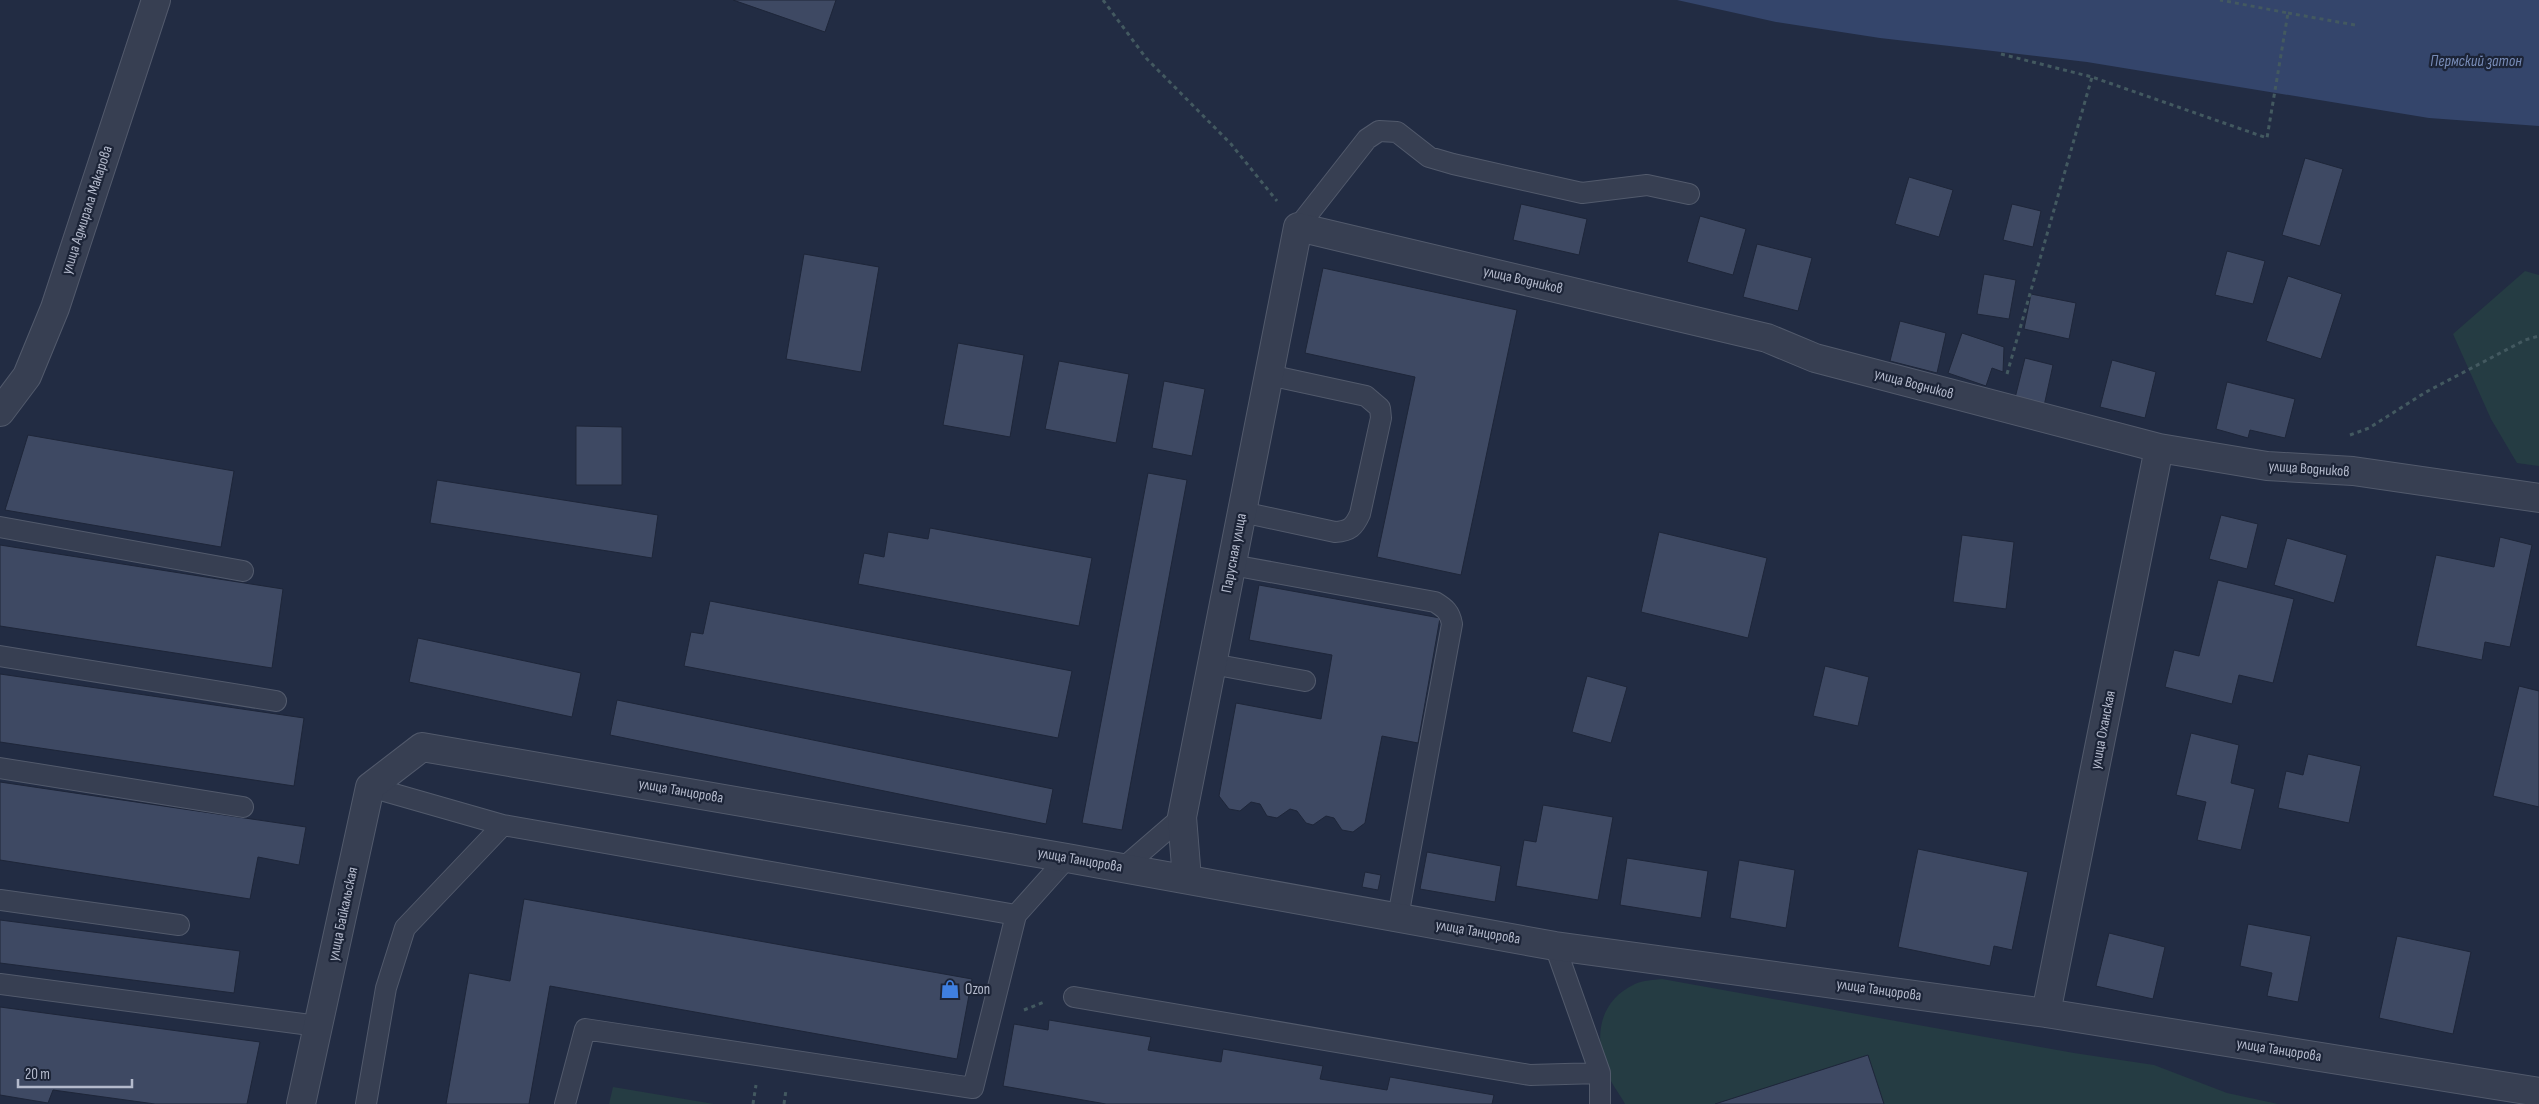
<svg xmlns="http://www.w3.org/2000/svg" width="2539" height="1104" font-family="'Sofia Sans Condensed',sans-serif">
	<rect width="100%" height="100%" fill="#222c43"/>
	<path fill="#253c43" d="M2525,271L2539,275V466L2517,463L2491,419L2453,334Z
		M1662,979L2074,1053L2154,1065L2227,1093L2278,1104H1884L1868,1055L1715,1104H1625C1619,1093 1610,1082 1606,1070C1594,1035 1599,1001 1635,984C1643,980 1654,980 1662,979Z
		M613,1087L714,1104H609Z"/>
	<path fill="#34456b" d="M1677,0H2539V126L2429,118L2087,62L1880,38L1776,22Z"/>
	<path fill="#3e4963" stroke="#1e2639" d="M733,0H836L825,32Z
		M2305,158L2343,169L2320,246L2282,235Z
		M1909,177L1953,190L1939,237L1895,224Z
		M1521,204L1587,219L1579,255L1513,240Z
		M2012,204L2041,211L2033,247L2003,240Z
		M1700,216L1746,229L1733,275L1687,262Z
		M1757,244L1812,258L1798,311L1743,297Z
		M2227,251L2265,261L2253,304L2215,295Z
		M804,254L879,267L861,372L786,359Z
		M1323,268L1517,310L1461,575L1377,557L1415,377L1305,353Z
		M1984,274L2016,280L2009,319L1977,314Z
		M2288,276L2342,294L2321,359L2266,341Z
		M2031,294L2076,303L2069,339L2024,329Z
		M1900,321L1946,333L1937,373L1890,361Z
		M1962,333L2004,347L2003,372L1992,368L1986,386L1948,373Z
		M958,343L1024,355L1010,437L943,425Z
		M2025,358L2053,365L2044,406L2015,398Z
		M2112,360L2156,372L2145,418L2100,407Z
		M1059,361L1129,374L1116,443L1045,429Z
		M1164,381L1205,389L1192,456L1152,448Z
		M2227,382L2295,399L2285,438L2250,430L2248,438L2216,429Z
		M576,426L622,427V485H576Z
		M28,435L234,471L221,547L5,510Z
		M1148,473L1187,480L1122,830L1082,823Z
		M437,480L658,515L652,558L430,523Z
		M2221,515L2258,524L2247,569L2209,559Z
		M930,528L1092,558L1079,626L858,584L864,553L884,557L888,532L928,539Z
		M1659,532L1767,558L1748,638L1641,612Z
		M1962,535L2014,542L2006,609L1953,602Z
		M2500,537L2532,545L2510,647L2485,642L2482,660L2416,646L2436,555L2494,567Z
		M2287,538L2347,555L2334,603L2274,585Z
		M0,545L283,589L272,668L0,626Z
		M2218,580L2294,599L2273,683L2239,675L2232,704L2165,687L2174,650L2199,656Z
		M1259,585L1440,618L1418,743L1382,736L1365,823L1353,832L1342,830L1334,818L1326,816L1313,825L1306,823L1297,811L1290,809L1277,818L1267,816L1260,804L1251,802L1240,811L1229,809L1219,796L1236,703L1321,719L1332,655L1249,640Z
		M710,601L1072,671L1058,738L684,666L691,632L703,634Z
		M418,638L581,673L572,717L409,682Z
		M1825,666L1869,677L1858,726L1813,716Z
		M0,674L304,718L294,786L0,742Z
		M1587,676L1627,687L1611,743L1572,732Z
		M2519,686L2539,691V807L2493,796Z
		M617,700L1053,789L1046,824L610,735Z
		M2191,733L2239,745L2231,783L2255,789L2241,850L2197,840L2206,802L2176,795Z
		M2308,754L2361,766L2349,823L2278,808L2286,771L2303,775Z
		M0,782L306,827L299,865L258,857L250,899L0,860Z
		M1543,805L1613,817L1598,900L1516,886L1524,840L1536,842Z
		M1918,849L2028,872L2012,950L1994,946L1990,966L1898,947Z
		M1427,852L1501,866L1495,902L1420,889Z
		M1627,858L1708,871L1701,918L1620,905Z
		M1739,860L1795,870L1786,928L1730,918Z
		M1365,872L1381,875L1378,890L1362,887Z
		M524,899L972,979L957,1059L550,986L529,1104H446L469,973L510,981Z
		M0,920L240,951L234,993L0,963Z
		M2248,924L2311,936L2298,1002L2267,996L2272,973L2240,966Z
		M2109,933L2165,947L2153,999L2096,986Z
		M2397,936L2471,952L2453,1034L2379,1018Z
		M0,1007L260,1042L247,1104H155L53,1090L48,1103L0,1095Z
		M1049,1020L1151,1037L1148,1050L1221,1062L1223,1049L1323,1066L1320,1079L1387,1090L1390,1077L1494,1095L1492,1104H1106L1003,1086L1014,1024L1048,1030Z
		M1868,1055L1884,1104H1715Z"/>
	<g fill="none" stroke-linecap="round" stroke-linejoin="round">
		<g stroke="#525a6c" stroke-width="22">
			<path id="service" d="M1298,227L1367,139L1379,131L1397,132L1429,157L1453,164L1582,193L1647,185L1689,194
				M1242,512L1335,532C1350,531 1354,527 1360,514L1381,418L1380,408L1366,396L1269,375
				M0,527L243,571
				M1232,565L1435,602C1445,608 1450,612 1452,624L1398,917
				M0,656L276,701
				M1212,664L1305,681
				M0,768L243,807
				M370,787L503,825
				M1123,868L1182,817
				M0,900L179,925
				M1555,946L1600,1073V1104
				M0,984L318,1026
				M1074,997L1530,1075L1600,1073
				M366,1104L386,988L405,928L503,825L1016,915
				M565,1104L585,1029L973,1088L1016,915L1067,858"/>
		</g>
		<g stroke="#525a6c" stroke-width="30">
			<path id="minor" d="M0,412L27,376L55,308L156,0
				M1187,879L1182,817L1298,227L1767,338L1815,358L2159,448L2267,466L2353,471L2539,498
				M2046,1013L2159,448
				M301,1104L370,787L422,747L1067,858L1555,946L2046,1013L2539,1092"/>
		</g>
		<path stroke="#435960" stroke-width="3" stroke-dasharray="4 4" stroke-linecap="butt" d="M1103,0L1146,58L1231,144L1277,201
			M2288,13L2355,25
			M2001,54L2092,77L2267,138L2288,13L2220,0
			M2007,374L2092,77
			M2350,435L2369,428L2426,392L2525,340L2539,336
			M1024,1010L1044,1002
			M753,1104L756,1085
			M784,1104L786,1090"/>
		<use href="#service" stroke="#373f52" stroke-width="20"/>
		<use href="#minor" stroke="#373f52" stroke-width="28"/>
	</g>
	<defs>
		<g id="shop-bare" transform="scale(1.5)"><path d="M-5-2.5h2.3a2.7 3.5 0 0 1 5.4 0H5L5.5 6h-11ZM-1.5-2.5h3a1.5 2.3 0 0 0-3 0Z" fill="#3f7fe0" stroke="#1c2437" stroke-width="2.5" paint-order="stroke"/></g>
	</defs>
	<g fill-rule="evenodd">
		<use href="#shop-bare" x="950" y="989"/>
	</g>
	<g text-anchor="middle" dominant-baseline="central" stroke-width="4.5" stroke-linejoin="round" paint-order="stroke">
		<g font-size="15" fill="#b4bacc" stroke="#1c2437">
			<text transform="translate(87 210) rotate(-72)">улица Адмирала Макарова</text>
			<text transform="translate(1523 280) rotate(13)">улица Водников</text>
			<text transform="translate(1914 384) rotate(15)">улица Водников</text>
			<text transform="translate(2309 469) rotate(4)">улица Водников</text>
			<text transform="translate(1234 553) rotate(-79)">Парусная улица</text>
			<text transform="translate(2103 730) rotate(-79)">улица Оханская</text>
			<text transform="translate(681 791) rotate(10)">улица Танцорова</text>
			<text transform="translate(1080 860) rotate(10)">улица Танцорова</text>
			<text transform="translate(343 914) rotate(-78)">улица Байкальская</text>
			<text transform="translate(1478 932) rotate(10)">улица Танцорова</text>
			<text transform="translate(1879 990) rotate(8)">улица Танцорова</text>
			<text transform="translate(2279 1050) rotate(9)">улица Танцорова</text>
		</g>
		<g font-size="15" fill="#b4bacc" stroke="#1c2437" text-anchor="start">
			<text x="965" y="989">Ozon</text>
		</g>
		<g font-size="16" font-style="italic" fill="#788cb7" stroke="#1c2437">
			<text x="2476" y="61">Пермский затон</text>
		</g>
	</g>
	<path d="M18 1079v8h114v-8" fill="none" stroke="#b4bacc" stroke-width="2.5"/>
	<text x="25" y="1079" font-size="15" fill="#b4bacc" stroke="#1c2437" stroke-width="4" paint-order="stroke">20 m</text>
</svg>
